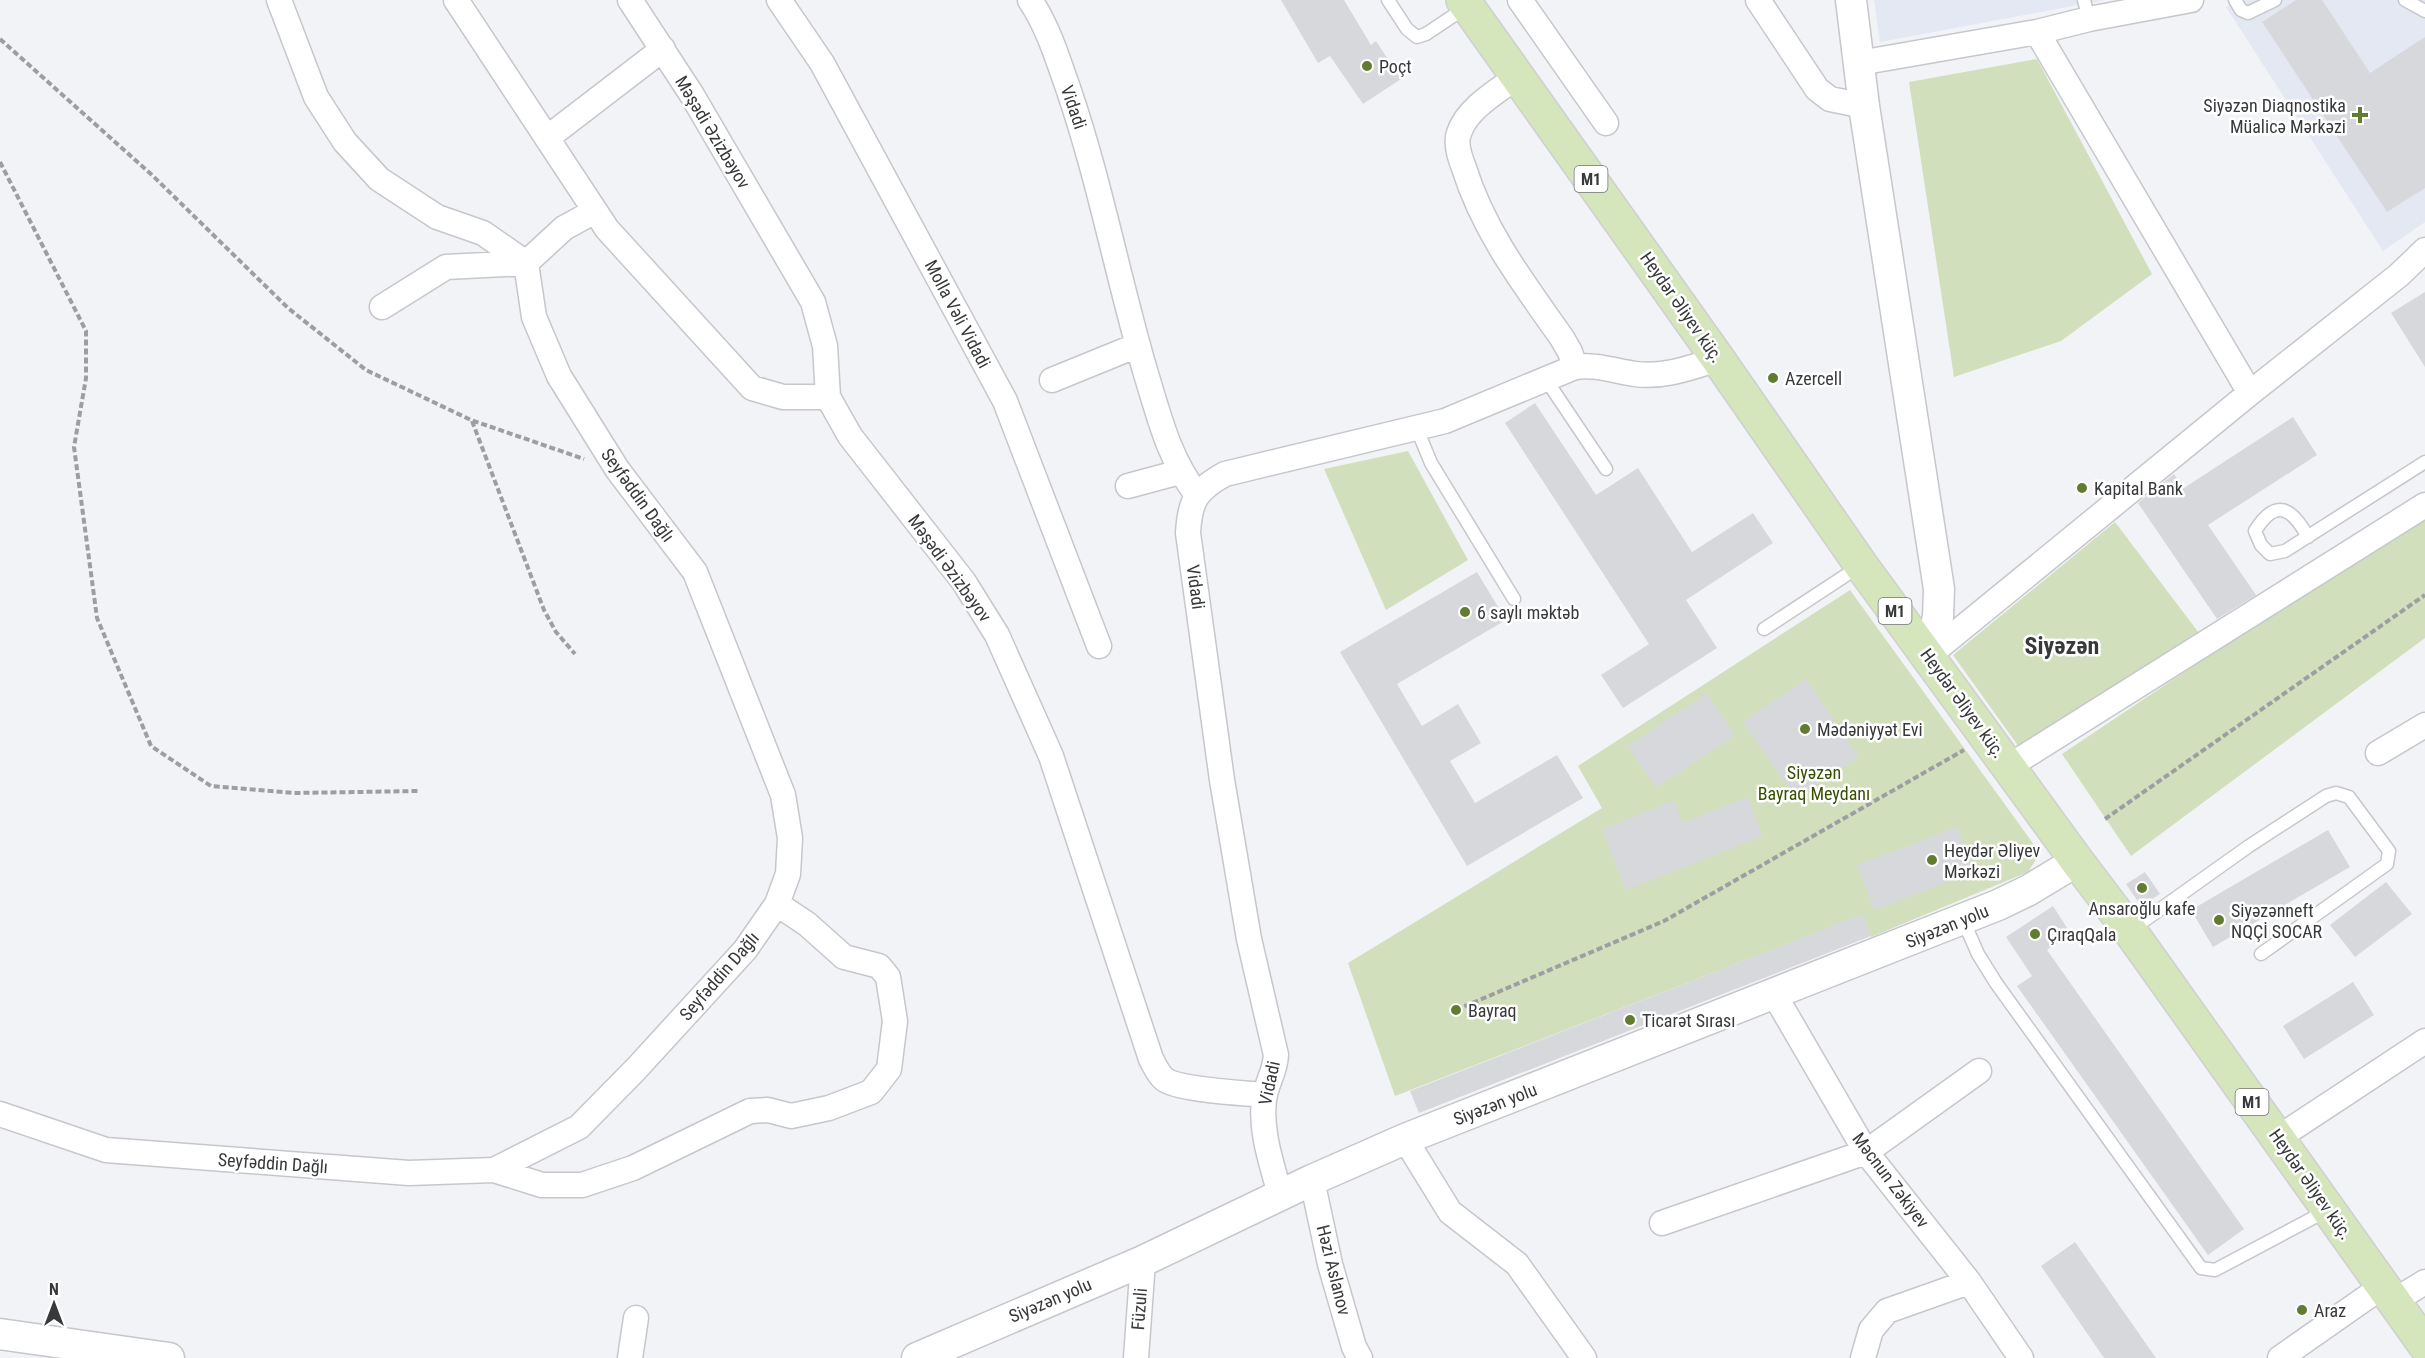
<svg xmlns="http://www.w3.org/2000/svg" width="2425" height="1358" font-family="'Roboto Condensed',sans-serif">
	<rect width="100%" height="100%" fill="#f2f3f7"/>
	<path fill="#e4e8f3" d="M1874,0H2105L1880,42Z
		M2237,0H2425V222L2383,251L2226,7Z"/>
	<path fill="#d1dfbc" d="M2037,59L2152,274L2061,341L1954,377L1909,82Z
		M1408,451L1468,560L1386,610L1324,469Z
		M2425,515V638L2131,856L2062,754L2320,581Z
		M2115,522L2202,637L2019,747L1953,655Z
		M1850,590L2040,853L2028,872L1871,937L1862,915L1395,1096L1348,963L1602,808L1578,766Z"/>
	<path fill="#d7d8dc" d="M1281,0H1344L1371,45L1376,41L1401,79L1363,104L1330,56L1318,63Z
		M2296,0H2322L2370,73L2425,37V188L2387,212L2262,22Z
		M2425,292V367L2391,313Z
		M1535,403L1596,495L1638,468L1692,552L1753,513L1773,543L1686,600L1717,648L1623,708L1601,675L1649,644L1505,423Z
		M2293,417L2317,455L2208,525L2256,595L2217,619L2138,503L2174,474L2184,488Z
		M1477,572L1506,620L1397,684L1422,726L1458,704L1481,743L1450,761L1475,803L1557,755L1583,798L1467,866L1340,652Z
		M1806,679L1859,757L1796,799L1743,722Z
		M1707,693L1735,735L1656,788L1628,746Z
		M1748,797L1763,836L1626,890L1602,829L1674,801L1682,823Z
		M1957,827L1974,872L1874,910L1857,865Z
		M2328,830L2350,867L2213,947L2191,910Z
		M2145,872L2160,894L2141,906L2126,884Z
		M2386,882L2412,914L2355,957L2330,925Z
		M2053,906L2071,934L2047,950L2244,1229L2208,1255L2017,986L2032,976L2006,937Z
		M1863,914L1871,936L1419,1113L1410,1091Z
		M2353,982L2374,1015L2304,1059L2283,1026Z
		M2075,1242L2156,1358H2104L2041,1266Z"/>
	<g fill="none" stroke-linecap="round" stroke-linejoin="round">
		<g stroke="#c6c7cb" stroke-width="15">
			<path id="service" d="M1388,0L1407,29L1417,37L1426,34L1465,8
				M2084,0L2089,19
				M2235,0L2241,10L2248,13L2275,0
				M2405,0L2425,11
				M1545,378L1606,469
				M1417,429L1431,463L1514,599
				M2308,537C2292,508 2276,497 2255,531L2261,545L2270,554L2285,551L2425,462
				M1764,629L1860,566
				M1963,920L1978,954L1996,983L2201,1268L2215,1270L2328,1210
				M2131,930L2249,846L2326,796L2336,793L2349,797L2389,851L2387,864L2261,954"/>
		</g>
		<g stroke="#c6c7cb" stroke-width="27">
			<path id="minor" d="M456,0L607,229L752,388L783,397H828
				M630,0L692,95L813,302L825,346L828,397L850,436L964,582L997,635L1051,756L1151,1059C1155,1066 1158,1074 1164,1079C1178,1090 1244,1093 1265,1095
				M779,0L822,63L1005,401L1099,646
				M1030,0C1048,27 1057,57 1068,88C1100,181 1118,279 1146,374C1160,419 1168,456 1197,495
				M1520,0L1606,123
				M1758,0L1817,89L1830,99L1864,106
				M2037,32L2250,393
				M1859,63L2037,32L2089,19L2191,0
				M1518,76C1498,91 1467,108 1459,133C1455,143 1460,158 1464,168C1484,232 1524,284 1562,338L1570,352L1575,367
				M547,138L663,49
				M382,307L446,267L526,263L564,228L595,211
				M1052,380L1138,345
				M1128,486L1180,472
				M1928,656L2250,393L2399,275L2425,250
				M2378,753L2425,725
				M2008,767L2425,505
				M1774,994L1866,1152L1969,1282L2021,1358
				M0,1114L106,1150L409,1173L494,1170L579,1127L636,1069L745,950L777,904L788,874L790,838L783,795L695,572L617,469L559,376L534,317L526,263L483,233L437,217L379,179L345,142L316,97L279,0
				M2278,1138L2425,1041
				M1405,1139L1450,1212L1517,1264L1584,1358
				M494,1170L542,1185H582L633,1168L750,1111L768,1110L791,1116L829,1108L871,1092L889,1069L895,1021L888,977L879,966L844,957L807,924L777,904
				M1312,1180L1330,1264L1354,1347L1360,1358
				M1280,1195C1272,1164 1260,1132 1264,1100C1266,1083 1275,1073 1276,1055L1249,939L1222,780L1188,533C1190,500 1196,490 1225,474L1445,421L1575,367C1597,364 1614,371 1635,374C1664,378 1692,367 1718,359
				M1662,1223L1866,1152L1979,1071
				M2394,1301L2425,1282
				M630,1358L636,1318
				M1136,1358L1143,1261
				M1863,1358L1871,1330L1887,1311L1969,1282
				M2280,1358L2383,1286"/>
		</g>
		<g stroke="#c6c7cb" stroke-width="33">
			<path id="tertiary" d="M1851,0L1864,106L1939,589L1938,617L1928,656
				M0,1334L169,1358
				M917,1358L1143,1261L1312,1180L1405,1139L1998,905L2029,890L2077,861"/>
		</g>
		<g stroke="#cfcfd0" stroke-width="36">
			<path id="primary" d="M1463,0L1718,359L1861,565L2077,861L2130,931L2425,1345"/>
		</g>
		<path stroke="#9d9ea1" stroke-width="4" stroke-dasharray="6 3" stroke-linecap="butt" d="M0,39L153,176L288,308L366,370L471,420L584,459
			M0,162L86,331V378L74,447L97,618L151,746L211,786L294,793L419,791
			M472,421L544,610L556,632L575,654
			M2105,819L2425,595
			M1456,1010L1664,921L1964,750"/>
		<use href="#service" stroke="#fff" stroke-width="12"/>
		<use href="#minor" stroke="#fff" stroke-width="24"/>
		<use href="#tertiary" stroke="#fff" stroke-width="30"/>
		<use href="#primary" stroke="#d5e6bc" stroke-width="33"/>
	</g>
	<g fill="#617c30" stroke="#fff" stroke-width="2">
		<circle cx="1367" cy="66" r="6"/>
		<path d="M2357 106h6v6h6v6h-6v6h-6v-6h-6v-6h6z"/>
		<circle cx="1773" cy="378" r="6"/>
		<circle cx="2082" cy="488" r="6"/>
		<circle cx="1465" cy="612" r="6"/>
		<circle cx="1805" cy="729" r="6"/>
		<circle cx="1932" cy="860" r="6"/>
		<circle cx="2142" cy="888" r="6"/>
		<circle cx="2219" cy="920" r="6"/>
		<circle cx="2035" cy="934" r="6"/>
		<circle cx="1456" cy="1010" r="6"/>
		<circle cx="1630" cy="1020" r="6"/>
		<circle cx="2302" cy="1310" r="6"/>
	</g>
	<g text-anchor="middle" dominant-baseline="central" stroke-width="5" stroke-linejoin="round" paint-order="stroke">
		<g fill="#fff" stroke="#747476" stroke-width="1.5">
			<rect x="1574.5" y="166" width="33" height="26" rx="4.5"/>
			<rect x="1878.5" y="598" width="33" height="26" rx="4.5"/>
			<rect x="2235.5" y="1089" width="33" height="26" rx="4.5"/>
		</g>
		<g font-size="16" font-weight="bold" fill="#38393b">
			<text x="1591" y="179">M1</text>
			<text x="1895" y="611">M1</text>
			<text x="2252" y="1102">M1</text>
		</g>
		<g font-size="18" fill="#38393b" stroke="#fff" text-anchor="start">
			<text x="1379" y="66">Poçt</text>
			<text x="2346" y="105" text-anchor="end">Siyəzən Diaqnostika<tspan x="2346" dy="21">Müalicə Mərkəzi</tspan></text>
			<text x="1785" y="378">Azercell</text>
			<text x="2094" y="488">Kapital Bank</text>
			<text x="1477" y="612">6 saylı məktəb</text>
			<text x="1817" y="729">Mədəniyyət Evi</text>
			<text x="1944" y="850">Heydər Əliyev<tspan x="1944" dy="21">Mərkəzi</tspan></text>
			<text x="2142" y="908" text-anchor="middle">Ansaroğlu kafe</text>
			<text x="2231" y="910">Siyəzənneft<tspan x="2231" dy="21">NQÇİ SOCAR</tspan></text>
			<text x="2047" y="934">ÇıraqQala</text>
			<text x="1468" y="1010">Bayraq</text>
			<text x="1642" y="1020">Ticarət Sırası</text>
			<text x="2314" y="1310">Araz</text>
		</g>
		<g font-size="18" fill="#38393b" stroke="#fff">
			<text transform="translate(1074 107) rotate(71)">Vidadi</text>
			<text transform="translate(713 132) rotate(59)">Məşədi Əzizbəyov</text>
			<text transform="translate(1682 307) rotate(55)">Heydər Əliyev küç.</text>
			<text transform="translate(958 314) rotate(62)">Molla Vəli Vidadi</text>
			<text transform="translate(638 495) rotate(54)">Seyfəddin Dağlı</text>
			<text transform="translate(950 568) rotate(54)">Məşədi Əzizbəyov</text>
			<text transform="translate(1196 587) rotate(82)">Vidadi</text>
			<text transform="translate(1963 703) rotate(54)">Heydər Əliyev küç.</text>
			<text transform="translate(1947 926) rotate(-22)">Siyəzən yolu</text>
			<text transform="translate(719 976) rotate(-49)">Seyfəddin Dağlı</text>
			<text transform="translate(1269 1083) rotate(-78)">Vidadi</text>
			<text transform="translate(1495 1104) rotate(-21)">Siyəzən yolu</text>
			<text transform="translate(273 1163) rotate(4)">Seyfəddin Dağlı</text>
			<text transform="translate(1891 1180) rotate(53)">Məcnun Zəkiyev</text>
			<text transform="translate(2311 1184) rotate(55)">Heydər Əliyev küç.</text>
			<text transform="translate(1334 1270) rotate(76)">Həzi Aslanov</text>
			<text transform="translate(1050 1300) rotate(-23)">Siyəzən yolu</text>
			<text transform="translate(1139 1309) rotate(-86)">Füzuli</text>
		</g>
		<g font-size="18" fill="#394f02" stroke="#fff">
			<text x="1814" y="772">Siyəzən<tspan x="1814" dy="21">Bayraq Meydanı</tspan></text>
		</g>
		<g font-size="24" font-weight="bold" fill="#38393b" stroke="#fff">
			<text x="2062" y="646">Siyəzən</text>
		</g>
	</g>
	<g transform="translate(54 1304)" stroke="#ffffff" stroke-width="4.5" paint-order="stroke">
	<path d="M0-4.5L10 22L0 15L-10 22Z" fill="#38393b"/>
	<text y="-9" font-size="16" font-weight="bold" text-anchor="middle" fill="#38393b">N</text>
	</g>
</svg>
